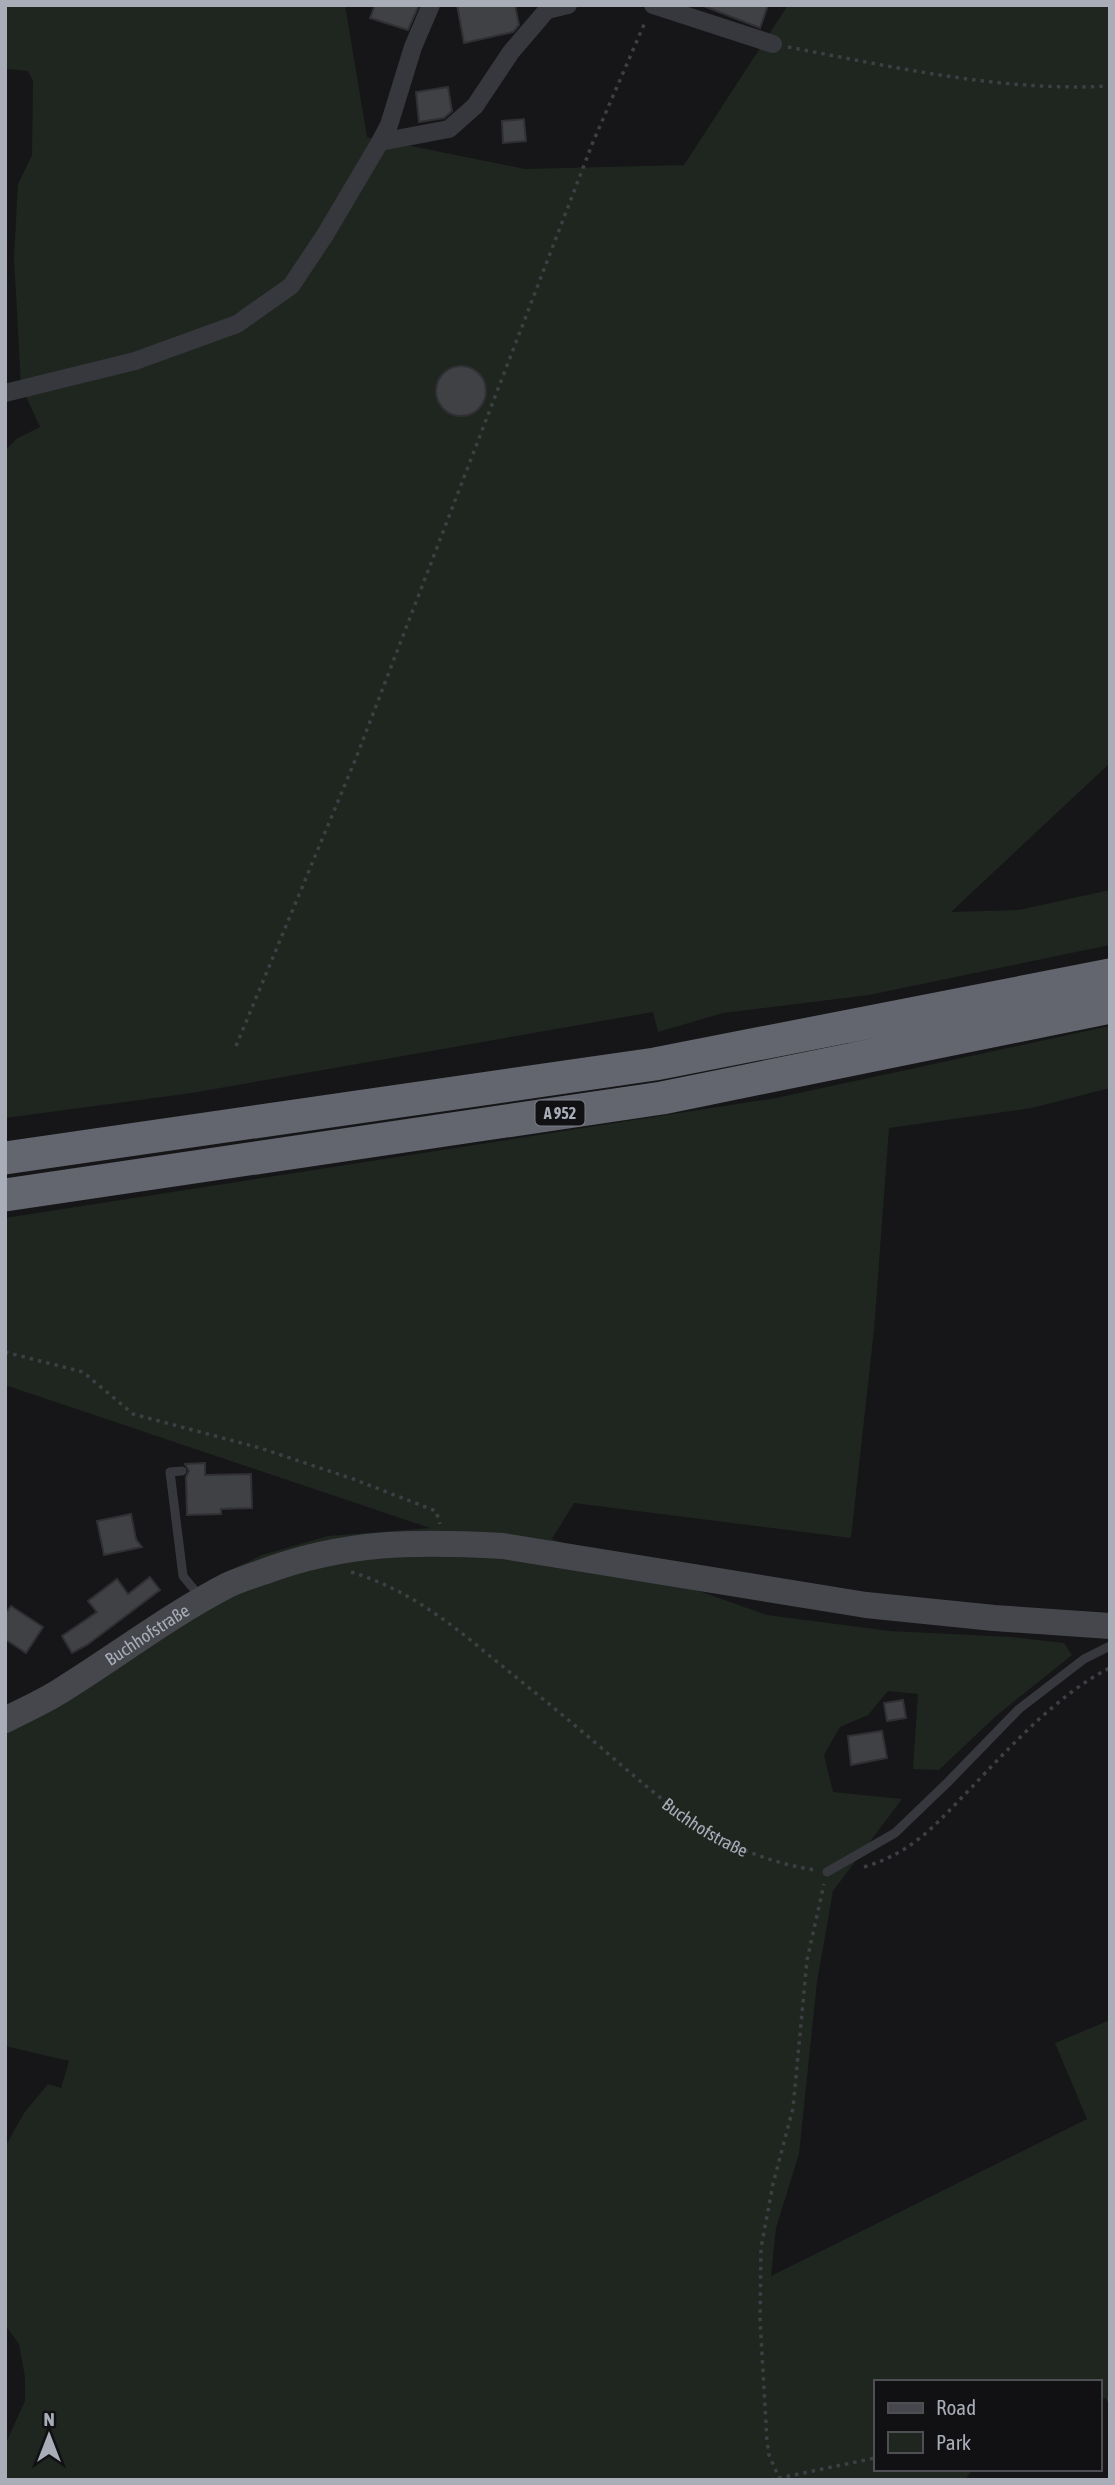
<svg xmlns="http://www.w3.org/2000/svg" width="1115" height="2485" font-family="'Asap Condensed',sans-serif">
	<rect width="100%" height="100%" fill="#161618"/>
	<path fill="#1e261f" d="M5,5H345L367,137L525,169L684,165L788,5H1110V763L951,912L1019,910L1110,890V945L869,995L723,1013L658,1032L653,1012L192,1093L5,1118V451L16,439L40,427L21,386L14,258L18,184L32,155L33,81L28,71L5,69Z
		M1110,1026V1088L1032,1108L889,1128L874,1330L851,1538L574,1503L552,1539L767,1615L890,1631L1012,1637L1064,1643L1072,1655L997,1715L939,1770L913,1769L918,1694L888,1691L868,1715L840,1727L824,1755L833,1792L902,1799L833,1891L817,1982L799,2154L776,2228L771,2276L1087,2119L1055,2043L1110,2020V2397L1099,2400V2382H875V2469H973L965,2480H5V2445L25,2401V2377L19,2344L5,2325V2147L24,2113L48,2084L61,2088L69,2061L5,2046V1707L55,1679L210,1580L262,1555L328,1536L430,1528L5,1385V1218L776,1098Z"/>
	<path fill="#404145" stroke="#303034" stroke-width="2" d="M375,5H419L408,30L370,18Z
		M457,5H515L519,25L513,32L464,43Z
		M701,5H768L760,28Z
		M448,87L452,111L444,118L419,122L416,92Z
		M524,119L526,141L503,143L502,121Z
		M436 391a25 25 0 1 1 50 0a25 25 0 1 1-50 0Z
		M205,1463V1475L251,1474L252,1508L221,1509V1514L187,1515L186,1477L189,1471L185,1464Z
		M131,1514L136,1539L142,1547L104,1555L97,1521Z
		M150,1577L160,1590L87,1645L72,1653L62,1636L97,1612L88,1601L117,1579L128,1594Z
		M11,1606L43,1627L26,1653L5,1639V1614Z
		M903,1700L906,1718L887,1721L884,1703Z
		M882,1731L887,1758L851,1765L848,1736Z"/>
	<g fill="none" stroke-linecap="round" stroke-linejoin="round">
		<g stroke="#3d3f44" stroke-width="3.5" stroke-dasharray="3.5 5" stroke-linecap="butt">
			<path d="M788,47C894,67 1002,92 1110,86"/>
			<path d="M236,1046L356,758L593,142L646,20"/>
			<path d="M5,1352L83,1372L133,1414L260,1448L353,1479L436,1511L440,1524"/>
			<path id="s1" d="M351,1572C405,1588 448,1621 491,1657C527,1686 563,1715 598,1745C668,1805 720,1855 815,1870"/>
			<path d="M864,1867C914,1852 936,1824 971,1788C1010,1747 1059,1693 1110,1668"/>
			<path d="M1099,2401L1110,2399"/>
			<path d="M770,2480L875,2458"/>
			<path d="M780,2480L769,2455L767,2441L760,2319L761,2248L773,2184L793,2108L807,1960L824,1884"/>
		</g>
		<path stroke="#37383d" stroke-width="9" d="M182,1471L170,1472L183,1576L201,1598
			M827,1872L895,1833L948,1782L1019,1709L1084,1659L1110,1646"/>
		<path stroke="#37383d" stroke-width="18" d="M653,5L773,44
			M380,142L449,129L475,106L511,52L547,10L568,5
			M5,393L135,361L237,324L291,286L325,235L380,142L389,125L413,47L431,5"/>
		<path stroke="#45474d" stroke-width="26" id="s2" d="M5,1720C22,1711 41,1703 57,1693C114,1658 168,1616 228,1585C239,1580 251,1576 263,1572C346,1541 416,1541 503,1546L866,1605L994,1618L1110,1626"/>
		<path stroke="#63666e" stroke-width="33" d="M5,1158L655,1064L1110,975
			M5,1195L662,1098L1110,1007"/>
	</g>
	<g text-anchor="middle" dominant-baseline="central" stroke-width="6" stroke-linejoin="round" paint-order="stroke">
		<rect fill="#111113" stroke="#7b7e86" stroke-width="2" x="535.5" y="1100.5" width="49" height="25" rx="5"/>
		<g font-size="16" font-weight="bold" fill="#a8adb8">
			<text x="560" y="1113">A 952</text>
		</g>
		<g font-size="18" fill="#a8adb8" stroke="#111113">
			<text stroke="none"><textPath href="#s2" startOffset="166">Buchhofstraße</textPath></text>
			<text stroke="none"><textPath href="#s1" startOffset="439">Buchhofstraße</textPath></text>
		</g>
	</g>
	<rect width="1115" height="2485" fill="none" stroke="#a8adb8" stroke-width="14"/>
	<rect x="874" y="2380" width="228" height="91" fill="#111113" stroke="#4d4f55" stroke-width="2"/>
	<rect x="888" y="2403" width="35" height="10" fill="#45474d" stroke="#4d4f55" stroke-width="2"/>
	<text x="936" y="2415" font-size="21" fill="#a8adb8">Road</text>
	<rect x="888" y="2432" width="35" height="21" fill="#1e261f" stroke="#4d4f55" stroke-width="2"/>
	<text x="936" y="2450" font-size="21" fill="#a8adb8">Park</text>
	<g transform="translate(49 2436)" stroke="#111113" stroke-width="5" paint-order="stroke">
	<path d="M0-5L12 26L0 18L-12 26Z" fill="#a8adb8"/>
	<text y="-10" font-size="19" font-weight="bold" text-anchor="middle" fill="#a8adb8">N</text>
	</g>
</svg>
